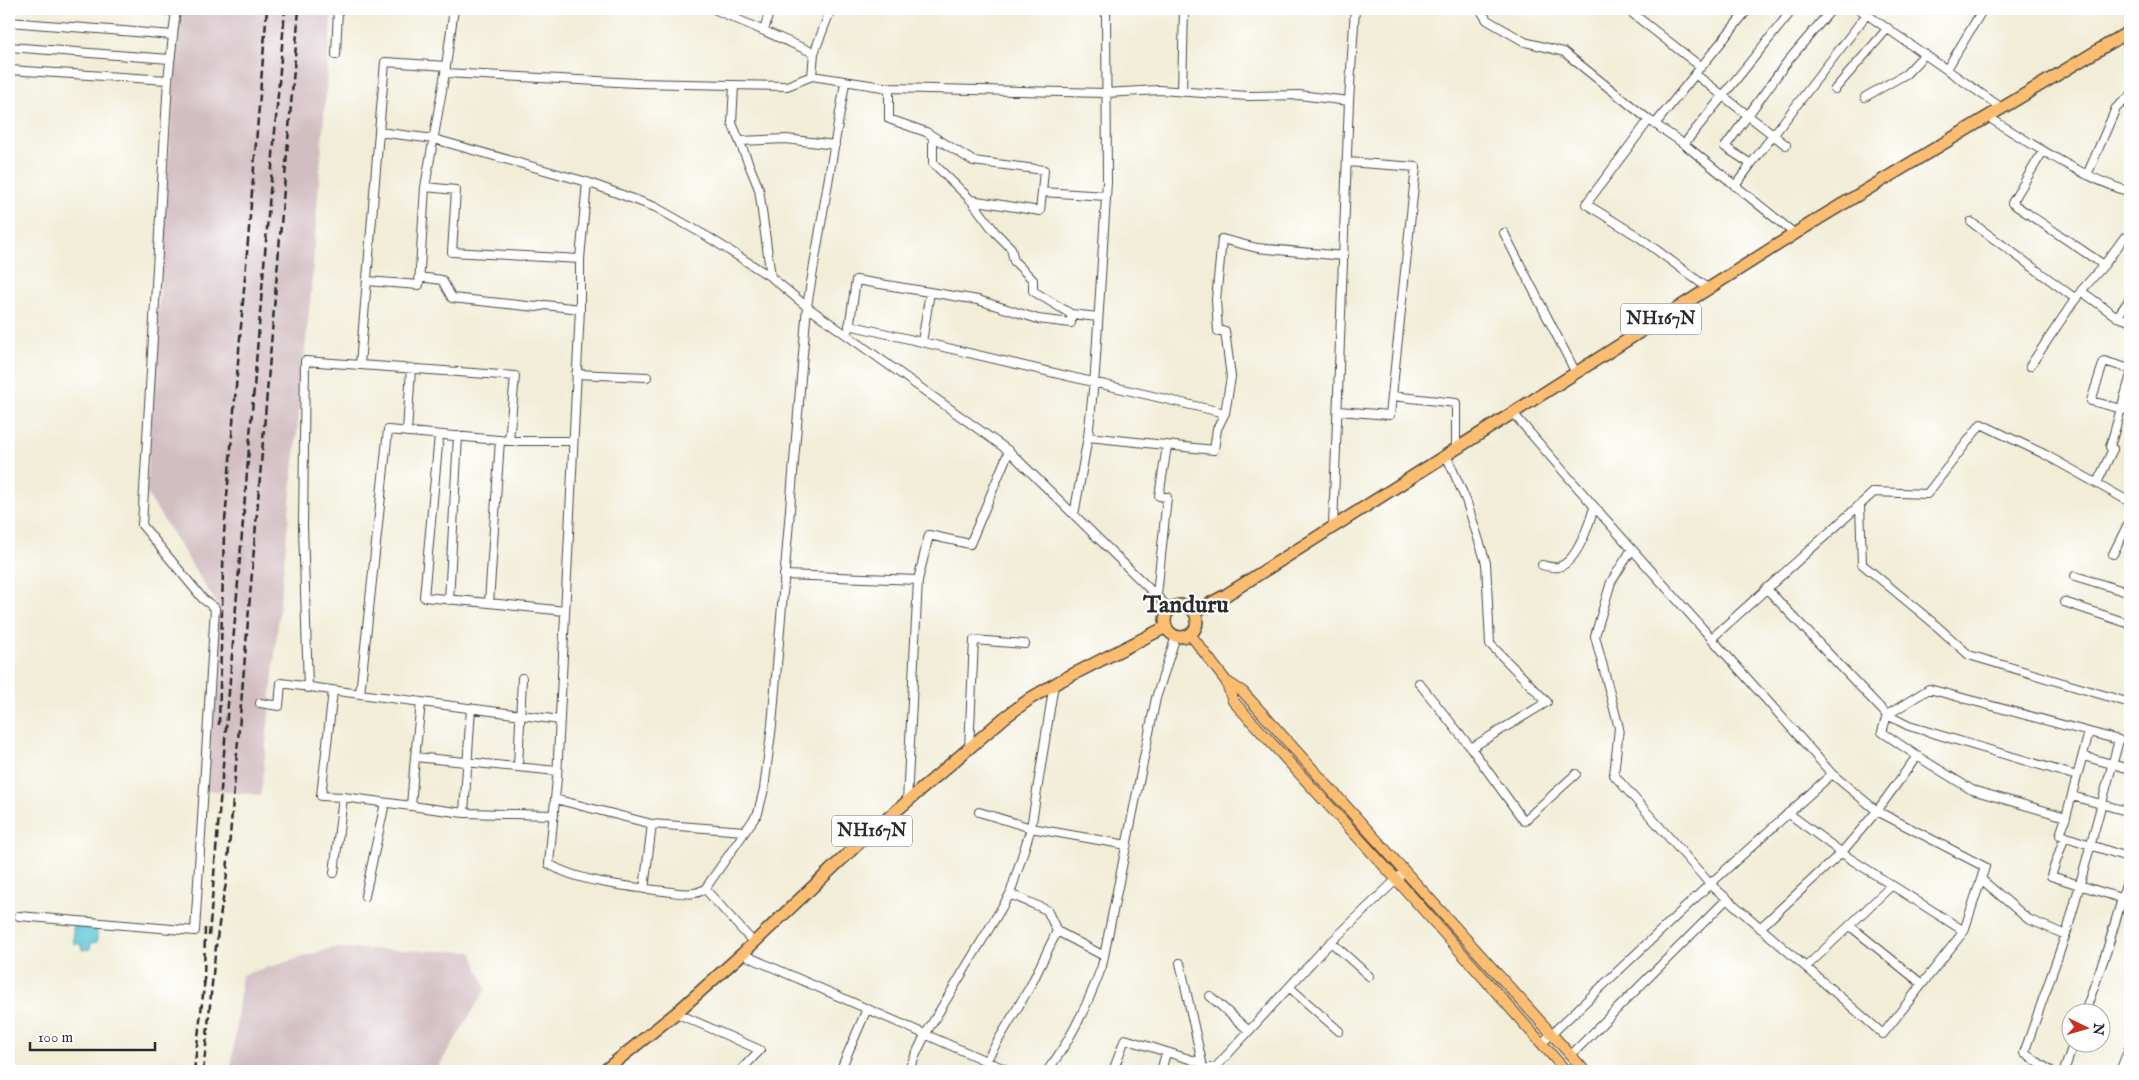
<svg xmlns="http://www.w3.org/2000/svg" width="2139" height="1080" font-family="'IM FELL English',serif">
	<rect width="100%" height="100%" fill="#fff"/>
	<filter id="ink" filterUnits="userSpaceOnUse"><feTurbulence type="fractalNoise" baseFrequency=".02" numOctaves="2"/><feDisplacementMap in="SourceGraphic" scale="10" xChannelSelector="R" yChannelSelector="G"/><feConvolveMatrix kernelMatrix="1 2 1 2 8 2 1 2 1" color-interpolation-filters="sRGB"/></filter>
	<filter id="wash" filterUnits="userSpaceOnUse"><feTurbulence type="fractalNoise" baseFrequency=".0096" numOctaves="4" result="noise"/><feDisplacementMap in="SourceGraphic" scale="20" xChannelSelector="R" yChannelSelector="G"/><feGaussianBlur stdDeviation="1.12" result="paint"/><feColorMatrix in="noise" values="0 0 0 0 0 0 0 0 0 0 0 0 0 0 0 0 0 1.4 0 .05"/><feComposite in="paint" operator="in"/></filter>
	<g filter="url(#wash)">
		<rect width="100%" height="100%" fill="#f1edd7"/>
		<path fill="#d2bec2" d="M181,9H332L311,291L261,795L207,790L217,604L146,492L175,66Z
			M333,948L472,952L486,989L436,1071H231L242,975Z"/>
		<path fill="#5ac6d4" stroke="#427880" d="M87,921L86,926L88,927L90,921L91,928L97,926V942L91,943L90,949L82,950L81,944H74L73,927L78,925V922Z"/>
	</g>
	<g filter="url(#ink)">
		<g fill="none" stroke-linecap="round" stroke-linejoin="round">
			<g stroke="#494845" stroke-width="10">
				<path id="minor" d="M147,9L176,11
					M454,9L445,73L425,187L456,190L452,252L580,259
					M714,9L814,53
					M1480,9L1487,20L1525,42L1564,52L1649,120L1586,204L1639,237L1709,289
					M1561,9L1575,10L1577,9
					M1627,9L1701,67L1748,9
					M1733,9L1742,16
					M1859,9L2002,108
					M2128,9L2130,23
					M9,22L173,35
					M764,31L770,9
					M9,47L170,59
					M336,55L338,9
					M446,66L385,62L379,132L434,139L587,182L655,207L708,237L771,277L806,306L1009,451L1170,609
					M1947,69L1983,9
					M9,70L168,80L176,9
					M445,73L636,83L787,86L812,76L889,88L1105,93L1159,90L1248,96L1299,95L1349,101L1333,527
					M1695,74L1786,145
					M812,76L814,53L831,9
					M734,85L732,123L759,189L771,277
					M889,88V119L926,132L973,161L1044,170L1042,192L1106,196
					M1835,89L1888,28
					M1182,92L1184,9
					M1865,97L1906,74L1925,54
					M1349,101L1355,9
					M1988,117C2034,145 2079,176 2130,192
					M1649,120L1684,144L1793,9
					M1656,123L1697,72
					M933,137V163L971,200L995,232L1011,248L1014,261L1033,280V291L1071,314L1098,317
					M740,141L786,139L835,145
					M1684,144L1795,234
					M2043,151L2012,203L2104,265L2081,291L2117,317L2130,321
					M1751,164L1867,14
					M2087,175L2116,108L2130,96
					M587,182L580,259V309L557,778L549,864C578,882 630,887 664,891C674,892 684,895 694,893C698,893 701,891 705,889L758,813L764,789L772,725L807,306L845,83
					M1735,186L1751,164L1725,147L1787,62L1832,9
					M971,200L1040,211L1042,192
					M1971,222L2076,299
					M1504,233L1576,373
					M2104,265L2124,238
					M419,277L442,280L452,298L536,307L545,305L580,309
					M367,281L419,285L425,187
					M2117,317L2130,299
					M849,325L1225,413L1217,429L1214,450L1088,437
					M849,329L856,280L978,300L1038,319L1071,323V314
					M922,342L930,292
					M360,365L515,376L509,441H573
					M2030,366L2078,295
					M2130,369L2104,361L2091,401L2130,411
					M576,374L647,377
					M1392,396L1456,403V449
					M1338,411L1390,415L1416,167L1347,162
					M1225,413L1231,377L1225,331H1218L1216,300L1222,239L1257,248L1344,256
					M1513,413C1617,535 1726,653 1832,774L1710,884L1542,1043
					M407,432L411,368
					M439,435L424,597L489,603
					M500,440L489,603L565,611
					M509,441L388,430L360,694L560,720
					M2097,483L2113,449L2110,447L2130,378
					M1860,504L1862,564L1931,621L1969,655L2130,703
					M1074,515L1088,437L1095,372L1107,182L1106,9
					M1632,549L1611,582L1595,636L1619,728L1614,775L1710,884L1883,1034L1964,931L1849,858L1788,813
					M2113,554L2130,520
					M1542,565C1546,566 1553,568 1558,567C1577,563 1589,524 1594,508
					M784,575L918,580L907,802
					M2075,576L2130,593
					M918,580L929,535L970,544L1009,451
					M1766,588L1887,715L1929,689L2119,740L2068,928L2024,1053L2051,1071
					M1157,595L1167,497L1159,496L1167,446
					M449,600L458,436
					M2064,602L2130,624
					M1712,638L1874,492L1927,494L1981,424L2044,454L2130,502
					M1419,683L1471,748L1547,702L1490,644L1486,563L1466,500L1446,455
					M308,688L303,526L305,361L360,365L379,132
					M333,691L321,796L343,797L464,813L554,815
					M260,703L279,706L281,683L360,694
					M421,703L415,757L557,771
					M1471,748L1524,821L1576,774
					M969,749L974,640L1025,644
					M1917,756L1972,790L2066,817L2060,835L2130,858
					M2083,756L2130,769
					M518,767L522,678
					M1832,774L1877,811L1985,867L1964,931
					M2072,796L2130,812
					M555,799L652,824L644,889
					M411,806L415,757
					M979,812L1031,828L1054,684
					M464,813L471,708
					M2066,817L2089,732
					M652,824L744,831
					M2065,836L2051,876L2130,901
					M334,873L343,797
					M1981,879L2028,919L2066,935
					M705,889L754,943
					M1010,894L1047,910L1057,931
					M365,896L385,803
					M19,916L195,931L215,608L203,599L142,525L168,80
					M1850,926L1922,984
					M1760,928L1842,852L1877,811L1917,756L1882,732L1887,715L1909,726L2077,776
					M1331,942L1369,976
					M742,954L1009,1071
					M1180,963L1203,1067
					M1806,967L1892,885
					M1289,987L1339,1031
					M1210,996L1249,1031
					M2085,1012L2107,950L2130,871
					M676,1013L760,1050L740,1071
					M1571,1055L1727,899
					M986,1061L1031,985L1057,931L1104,956
					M840,1071L867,1009
					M908,1071L925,1035L1010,894L1031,828L1127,845
					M1047,1071C1072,1039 1088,1004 1102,966L1156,698L1176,636
					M1113,1071L1125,1039L1202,1063
					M1161,1071L1166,1053
					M1204,1071V1069L1216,1067L1323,950L1400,876
					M2064,1071L2074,1042
					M2120,1071L2130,1046"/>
			</g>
			<g stroke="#494845" stroke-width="12">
				<path id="major" d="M1190,634L1226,681L1233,701L1396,879L1566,1071
					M1226,681L1243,692L1585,1071"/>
			</g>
			<g stroke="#494845" stroke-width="14">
				<path id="highway" d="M1165 621a16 16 0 1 1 32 0a16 16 0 1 1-32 0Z
					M1194,612L1226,595L1818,219L2130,31
					M604,1071L676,1013L742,954L859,843L1004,718L1031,698L1060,681L1166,627"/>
			</g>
			<use href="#minor" stroke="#fff" stroke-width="8"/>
			<use href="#major" stroke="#fcbd6f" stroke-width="10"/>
			<use href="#highway" stroke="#fcbd6f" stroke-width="11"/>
			<path stroke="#2b2b2b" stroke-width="2.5" stroke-dasharray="8 4" stroke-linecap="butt" d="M219,725L224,533L267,9
				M209,936L285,9
				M204,984L205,927
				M194,1071L205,978
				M203,1071C211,1009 213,946 226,884L299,9"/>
		</g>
	</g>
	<g text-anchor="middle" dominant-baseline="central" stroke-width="4.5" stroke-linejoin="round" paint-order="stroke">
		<g fill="#fff" stroke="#6b6b6b" stroke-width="1">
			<rect x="1621" y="303.5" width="80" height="31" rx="4"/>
			<rect x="832" y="815.5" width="80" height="31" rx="4"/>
		</g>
		<g font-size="18" font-weight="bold" fill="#2b2b2b">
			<text x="1661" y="319">NH167N</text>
			<text x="872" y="831">NH167N</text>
		</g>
		<g font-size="24" font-weight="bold" fill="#2b2b2b" stroke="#fff">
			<text x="1186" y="605">Tanduru</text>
		</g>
	</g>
	<rect width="2139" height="1080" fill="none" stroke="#fff" stroke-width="30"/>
	<g transform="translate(2086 1028) rotate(95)"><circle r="24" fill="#ffffff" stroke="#aaaaaa"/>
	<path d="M0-4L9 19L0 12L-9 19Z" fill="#c8321e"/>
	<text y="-8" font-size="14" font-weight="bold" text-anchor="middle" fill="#2b2b2b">N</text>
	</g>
	<path d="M30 1042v8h125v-8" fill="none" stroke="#2b2b2b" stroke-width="2.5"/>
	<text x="38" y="1042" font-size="15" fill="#2b2b2b" stroke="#ffffff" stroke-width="4" paint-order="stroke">100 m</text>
</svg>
